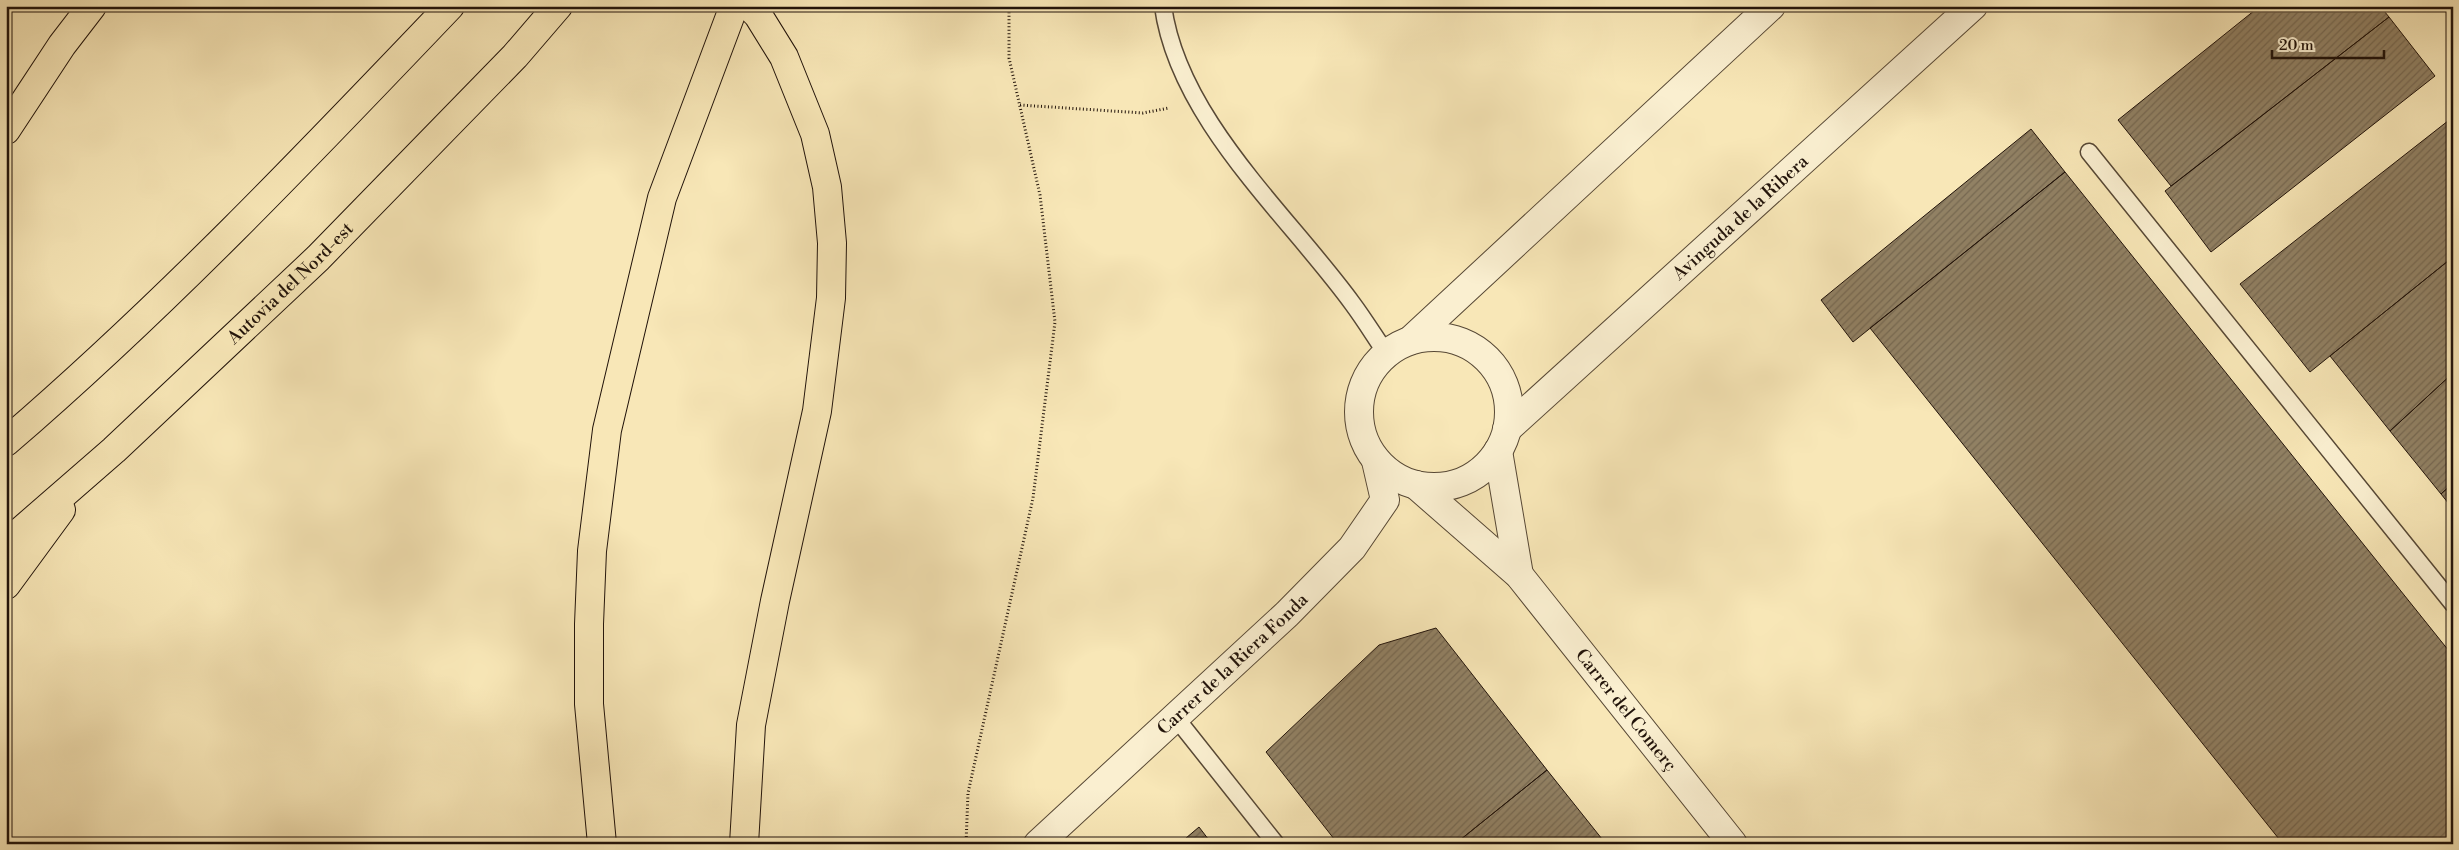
<svg xmlns="http://www.w3.org/2000/svg" width="2459" height="850" font-family="'Libre Bodoni',serif">
	<defs>
		<pattern id="building-hatch" width="6" height="6" patternUnits="userSpaceOnUse" patternTransform="scale(1.25)"><rect width="6" height="6" fill="#918164"/><path d="M-1 1l2-2M0 6l6-6M5 7l2-2" fill="none" stroke="#766851"/></pattern>
	</defs>
	<rect width="100%" height="100%" fill="#f8e7b7"/>
	<filter id="stains"><feTurbulence type="fractalNoise" baseFrequency=".004" numOctaves="4"/><feColorMatrix values="0 0 0 0 .2 0 0 0 0 .09 0 0 0 0 .02 0 0 0 .5 -.17"/></filter>
	<radialGradient id="worn" r=".72"><stop offset=".6" stop-color="#630" stop-opacity="0"/><stop offset="1" stop-color="#630" stop-opacity=".3"/></radialGradient>
	<path fill="url(#building-hatch)" stroke="#21130a" d="M2260,6H2380L2389,17L2171,186L2118,120Z
		M2389,17L2435,76L2211,252L2165,191Z
		M2453,117V257L2310,372L2240,284Z
		M2031,129L2065,172L1853,342L1821,300Z
		M2065,172L2453,656V844H2283L1870,328Z
		M2453,257V373L2390,431L2330,356Z
		M2453,373V483L2441,494L2390,431Z
		M2453,483V509L2441,494Z
		M1436,628L1547,770L1455,844H1338L1266,752L1379,645Z
		M1547,770L1606,844H1455Z
		M1199,827L1212,844H1179Z"/>
	<g fill="none" stroke-linecap="round" stroke-linejoin="round">
		<g stroke="#574835" stroke-width="19">
			<path id="lane" d="M1163,6C1178,119 1288,215 1352,303C1364,319 1375,337 1386,353
				M2089,152L2453,604
				M1176,718L1276,844"/>
		</g>
		<g stroke="#574835" stroke-width="30">
			<g id="street">
				<circle cx="1434" cy="412" r="75"/>
				<path d="M1411,340L1771,6"/>
				<path id="s1" d="M1507,429L1973,6"/>
				<path d="M1498,451L1519,575"/>
				<path id="s2" d="M1416,485L1519,575L1733,844"/>
				<path id="s3" d="M1038,844L1287,614L1352,548L1385,500L1376,461"/>
			</g>
		</g>
		<g stroke="#21130a" stroke-width="30">
			<g id="highway">
				<path d="M6,130L62,45L92,6"/>
				<path d="M6,442C163,307 307,156 450,6"/>
				<path id="s4" d="M6,544L114,450L318,258L515,56L558,6"/>
				<path d="M6,585L61,510"/>
				<path d="M602,844L589,704V624L592,551L607,430L662,198L734,6"/>
				<path d="M744,844L751,725L775,601L817,411L831,298L832,243L827,187L815,134L784,57L758,15L749,6"/>
			</g>
		</g>
		<path stroke="#21130a" stroke-width="3" stroke-dasharray="1 2.5" stroke-linecap="butt" d="M1020,105L1143,113L1169,108
			M966,844L968,793L1033,498L1055,322L1040,195L1009,58V6"/>
		<use href="#lane" stroke="#faefd0" stroke-width="16"/>
		<use href="#street" stroke="#faefd0" stroke-width="28"/>
		<use href="#highway" stroke="#f8e7b7" stroke-width="28"/>
	</g>
	<g text-anchor="middle" dominant-baseline="central" stroke-width="5" stroke-linejoin="round" paint-order="stroke">
		<g font-size="18" fill="#21130a" stroke="#faefd0">
			<text stroke="none"><textPath href="#s1" startOffset="315">Avinguda de la Ribera</textPath></text>
			<text stroke="none"><textPath href="#s4" startOffset="386">Autovia del Nord-est</textPath></text>
			<text stroke="none"><textPath href="#s3" startOffset="265">Carrer de la Riera Fonda</textPath></text>
			<text stroke="none"><textPath href="#s2" startOffset="309">Carrer del Comerç</textPath></text>
		</g>
	</g>
	<rect width="2459" height="850" fill="none" stroke="#f8e7b7" stroke-width="25"/>
	<rect x="8" y="8" width="2444" height="835" fill="none" stroke="#21130a" stroke-width="2.5"/>
	<rect x="12" y="12" width="2434" height="825" fill="none" stroke="#21130a"/>
	<path d="M2272 50v8h112v-8" fill="none" stroke="#21130a" stroke-width="2.5"/>
	<text x="2279" y="50" font-size="15" fill="#21130a" stroke="#faefd0" stroke-width="4" paint-order="stroke">20 m</text>
	<rect width="100%" height="100%" filter="url(#stains)"/>
	<rect width="100%" height="100%" fill="url(#worn)"/>
</svg>
